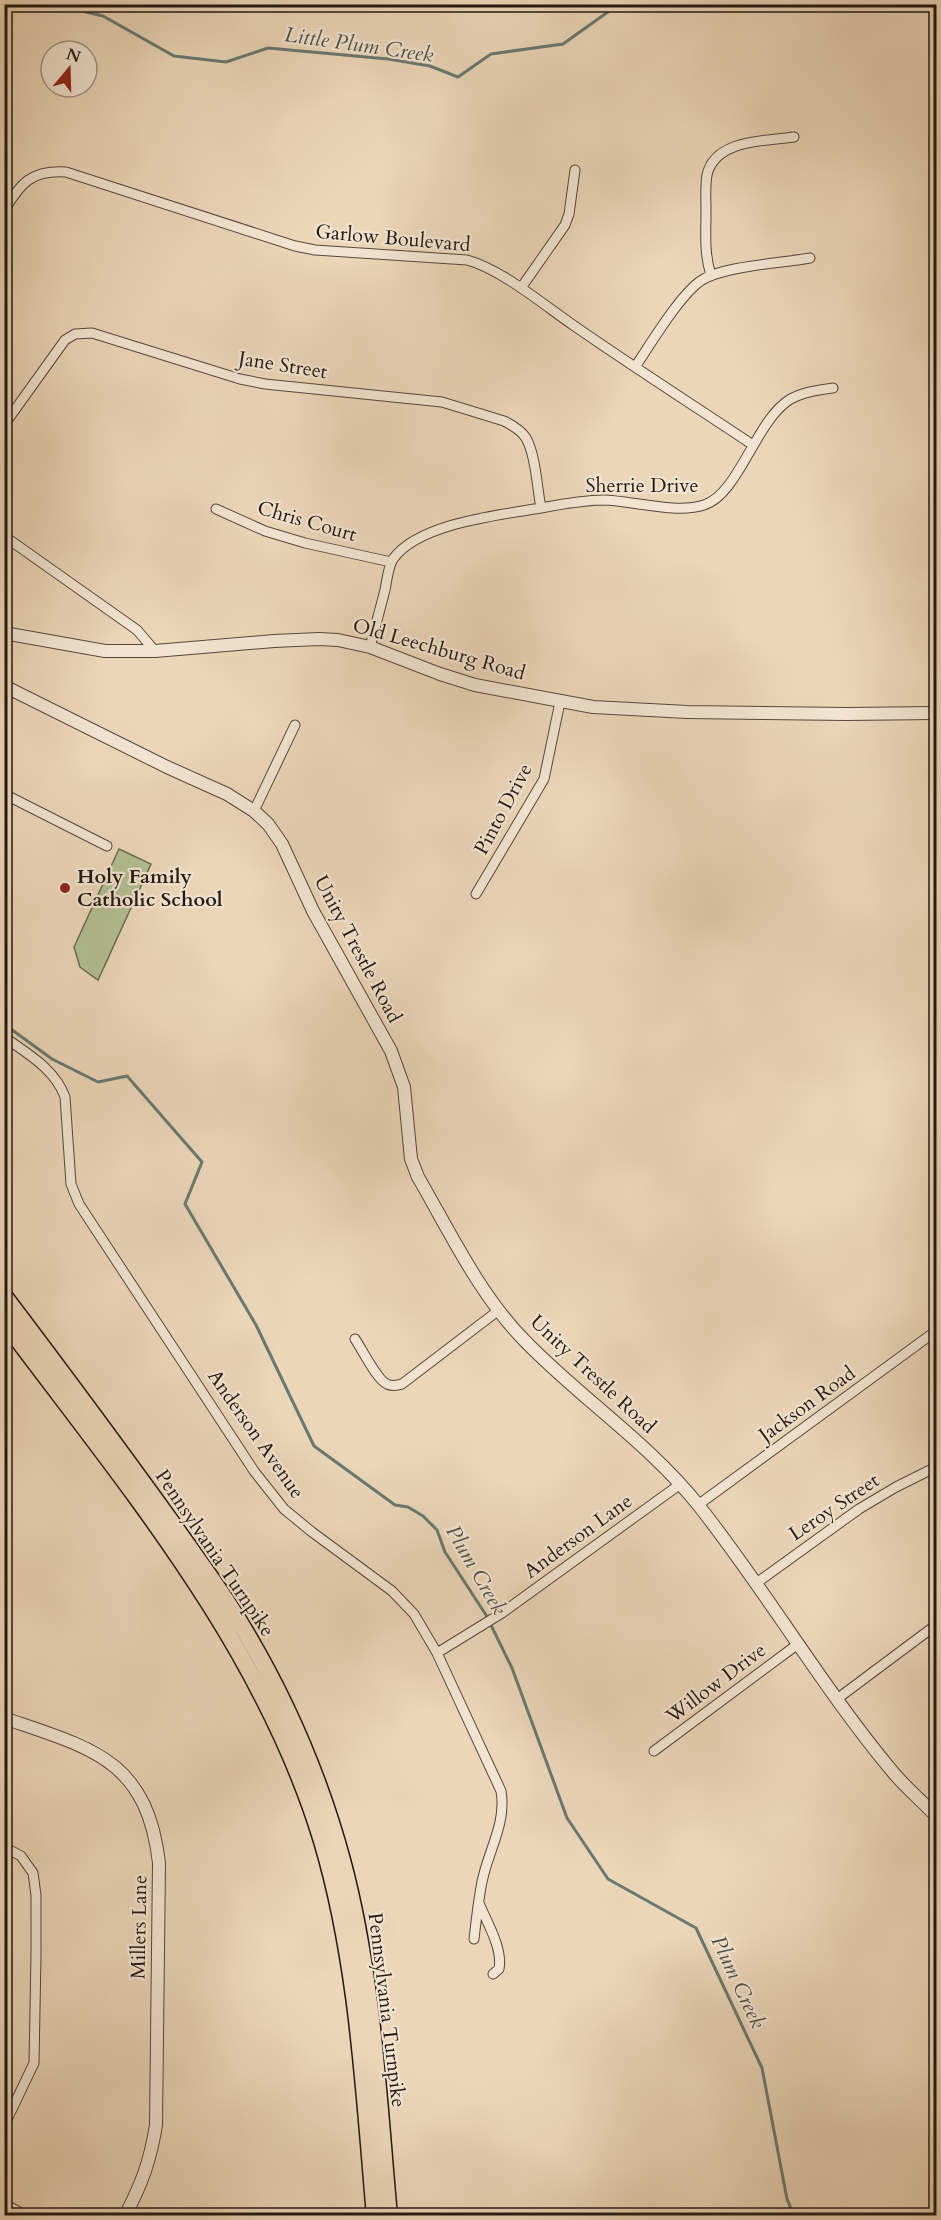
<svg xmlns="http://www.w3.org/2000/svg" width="941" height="2220" font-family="Cardo,serif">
	<rect width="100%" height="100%" fill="#ebd6b8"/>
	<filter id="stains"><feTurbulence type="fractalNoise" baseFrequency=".00333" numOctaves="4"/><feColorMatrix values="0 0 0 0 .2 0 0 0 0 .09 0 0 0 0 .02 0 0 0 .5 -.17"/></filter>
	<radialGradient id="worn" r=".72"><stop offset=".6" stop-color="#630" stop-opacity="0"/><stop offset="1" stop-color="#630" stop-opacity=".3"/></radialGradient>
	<path fill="#b2bf93" stroke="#6a6b52" stroke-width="1.5" d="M119,849L151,864L98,980L80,967L74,947Z"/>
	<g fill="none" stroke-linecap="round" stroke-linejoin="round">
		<path stroke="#697871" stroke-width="3" d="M52,4L103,16L174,56L226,62L268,48L388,59L430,66L458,77L491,54L563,44L619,4
			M4,1024L52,1059L98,1082L127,1076L202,1162L185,1204L256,1325L314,1446L395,1505L408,1507L423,1516L437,1530L445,1552L486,1615L512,1668L567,1818L608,1879L696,1928L762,2068L787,2199L794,2216"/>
		<g stroke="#55473a" stroke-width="11">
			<path id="minor" d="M4,211C21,182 32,170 66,172L295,246L315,250L467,260C501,269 544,305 573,325C632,366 693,405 753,445
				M711,275C704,254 706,233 706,211C706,199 705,186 707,175C715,139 766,141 794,137
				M521,288L565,225L569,214L575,170
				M635,367C650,345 681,293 702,280C724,266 783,263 810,258
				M4,425L65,340L75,334L92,333L240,379L265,384L442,402L504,421C512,425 521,430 526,438C536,456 537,488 541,508
				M216,509L265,531L305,543L391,562
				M4,536L137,630L155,651
				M370,647C375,628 380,609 385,590C387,580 388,567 393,559C419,523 500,515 541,508C562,504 583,500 604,500C633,501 677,514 704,505C738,495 756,421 789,400C802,392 818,390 833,388
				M4,794L107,846
				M254,811L295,725
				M476,894L544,779L560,702
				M4,1037C28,1054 55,1069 65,1097L71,1184L79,1204L254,1471L284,1509L312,1532L392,1591L414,1614L437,1653L501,1791C507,1825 486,1854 481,1887C478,1904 476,1922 474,1939
				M355,1339C362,1349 377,1380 387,1384C392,1387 397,1385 402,1384L499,1310
				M698,1505L936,1331
				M755,1584L859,1509L896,1487L936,1467
				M437,1653L502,1613L679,1485
				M837,1699L936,1625
				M654,1751L798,1644
				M4,1847L21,1856L33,1873L36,1895V1955L34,2063L4,2126
				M479,1903C487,1923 503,1948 499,1969L493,1974
				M4,2204L27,2216"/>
		</g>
		<g stroke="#55473a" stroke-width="14">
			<path id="tertiary" d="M4,633L105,651H155L274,641L319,639L338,640L370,647L440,674L475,685L593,707L687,712L847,714L936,713
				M4,686L167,767L227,794L254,811L268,824L282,844L313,911L391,1051L404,1087L411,1159L418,1177C450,1232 479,1294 524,1340C580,1398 649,1443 699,1506C767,1592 822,1687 892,1771C905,1787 922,1801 936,1816
				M4,1718C91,1748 147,1759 159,1863L156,2125C150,2162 142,2183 125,2216"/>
		</g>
		<g stroke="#231710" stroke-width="19">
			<path id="motorway" d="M4,1296C60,1370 115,1444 169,1519C188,1546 207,1572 225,1599C277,1679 317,1768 342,1860C373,1975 378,2097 389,2216
				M4,1321C126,1485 262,1643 322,1841C358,1962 364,2091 375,2216"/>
		</g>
		<use href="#minor" stroke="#f2e4d1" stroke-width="9"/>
		<use href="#tertiary" stroke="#f2e4d1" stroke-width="12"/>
		<use href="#motorway" stroke="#ebd6b8" stroke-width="16"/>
	</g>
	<circle fill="#8f2418" stroke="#f2e4d1" stroke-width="2" cx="65" cy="888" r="6"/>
	<g text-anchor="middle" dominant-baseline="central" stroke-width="4.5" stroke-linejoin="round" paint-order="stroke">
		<g font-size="20" fill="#231710" stroke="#f2e4d1">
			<text transform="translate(393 238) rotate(5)">Garlow Boulevard</text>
			<text transform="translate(283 365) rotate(9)">Jane Street</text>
			<text x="642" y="485">Sherrie Drive</text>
			<text transform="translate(307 521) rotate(16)">Chris Court</text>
			<text transform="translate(439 649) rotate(16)">Old Leechburg Road</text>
			<text transform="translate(503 809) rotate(-62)">Pinto Drive</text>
			<text transform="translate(358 949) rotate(62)">Unity Trestle Road</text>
			<text transform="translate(593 1374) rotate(43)">Unity Trestle Road</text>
			<text transform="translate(807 1404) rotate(-36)">Jackson Road</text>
			<text transform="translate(256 1434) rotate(55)">Anderson Avenue</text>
			<text transform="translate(834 1507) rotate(-34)">Leroy Street</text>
			<text transform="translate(578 1536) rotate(-36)">Anderson Lane</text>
			<text transform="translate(215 1553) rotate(56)">Pennsylvania Turnpike</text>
			<text transform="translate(716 1683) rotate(-37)">Willow Drive</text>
			<text transform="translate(139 1927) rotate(-89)">Millers Lane</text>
			<text transform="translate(387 2010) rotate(83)">Pennsylvania Turnpike</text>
		</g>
		<g font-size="20" font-weight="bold" fill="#231710" stroke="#f2e4d1" text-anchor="start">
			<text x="77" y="876">Holy Family<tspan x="77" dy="23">Catholic School</tspan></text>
		</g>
		<g font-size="21" font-style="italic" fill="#4c5048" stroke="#f2e4d1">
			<text transform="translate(359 45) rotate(8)">Little Plum Creek</text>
			<text transform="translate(476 1570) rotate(60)">Plum Creek</text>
			<text transform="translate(738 1982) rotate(65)">Plum Creek</text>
		</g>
	</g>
	<rect width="941" height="2220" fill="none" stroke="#ebd6b8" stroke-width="24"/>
	<rect x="6" y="6" width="929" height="2208" fill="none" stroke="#231710" stroke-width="3"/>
	<rect x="12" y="12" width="917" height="2196" fill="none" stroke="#231710" stroke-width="1.5"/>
	<g transform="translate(69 69) rotate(19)"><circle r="28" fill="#f2e4d1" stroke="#9f9284" stroke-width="1.5"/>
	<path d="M0-4.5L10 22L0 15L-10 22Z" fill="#8f2418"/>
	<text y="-9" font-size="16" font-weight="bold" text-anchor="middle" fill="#231710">N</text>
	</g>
	<rect width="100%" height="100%" filter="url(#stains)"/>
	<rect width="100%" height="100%" fill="url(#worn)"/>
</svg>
